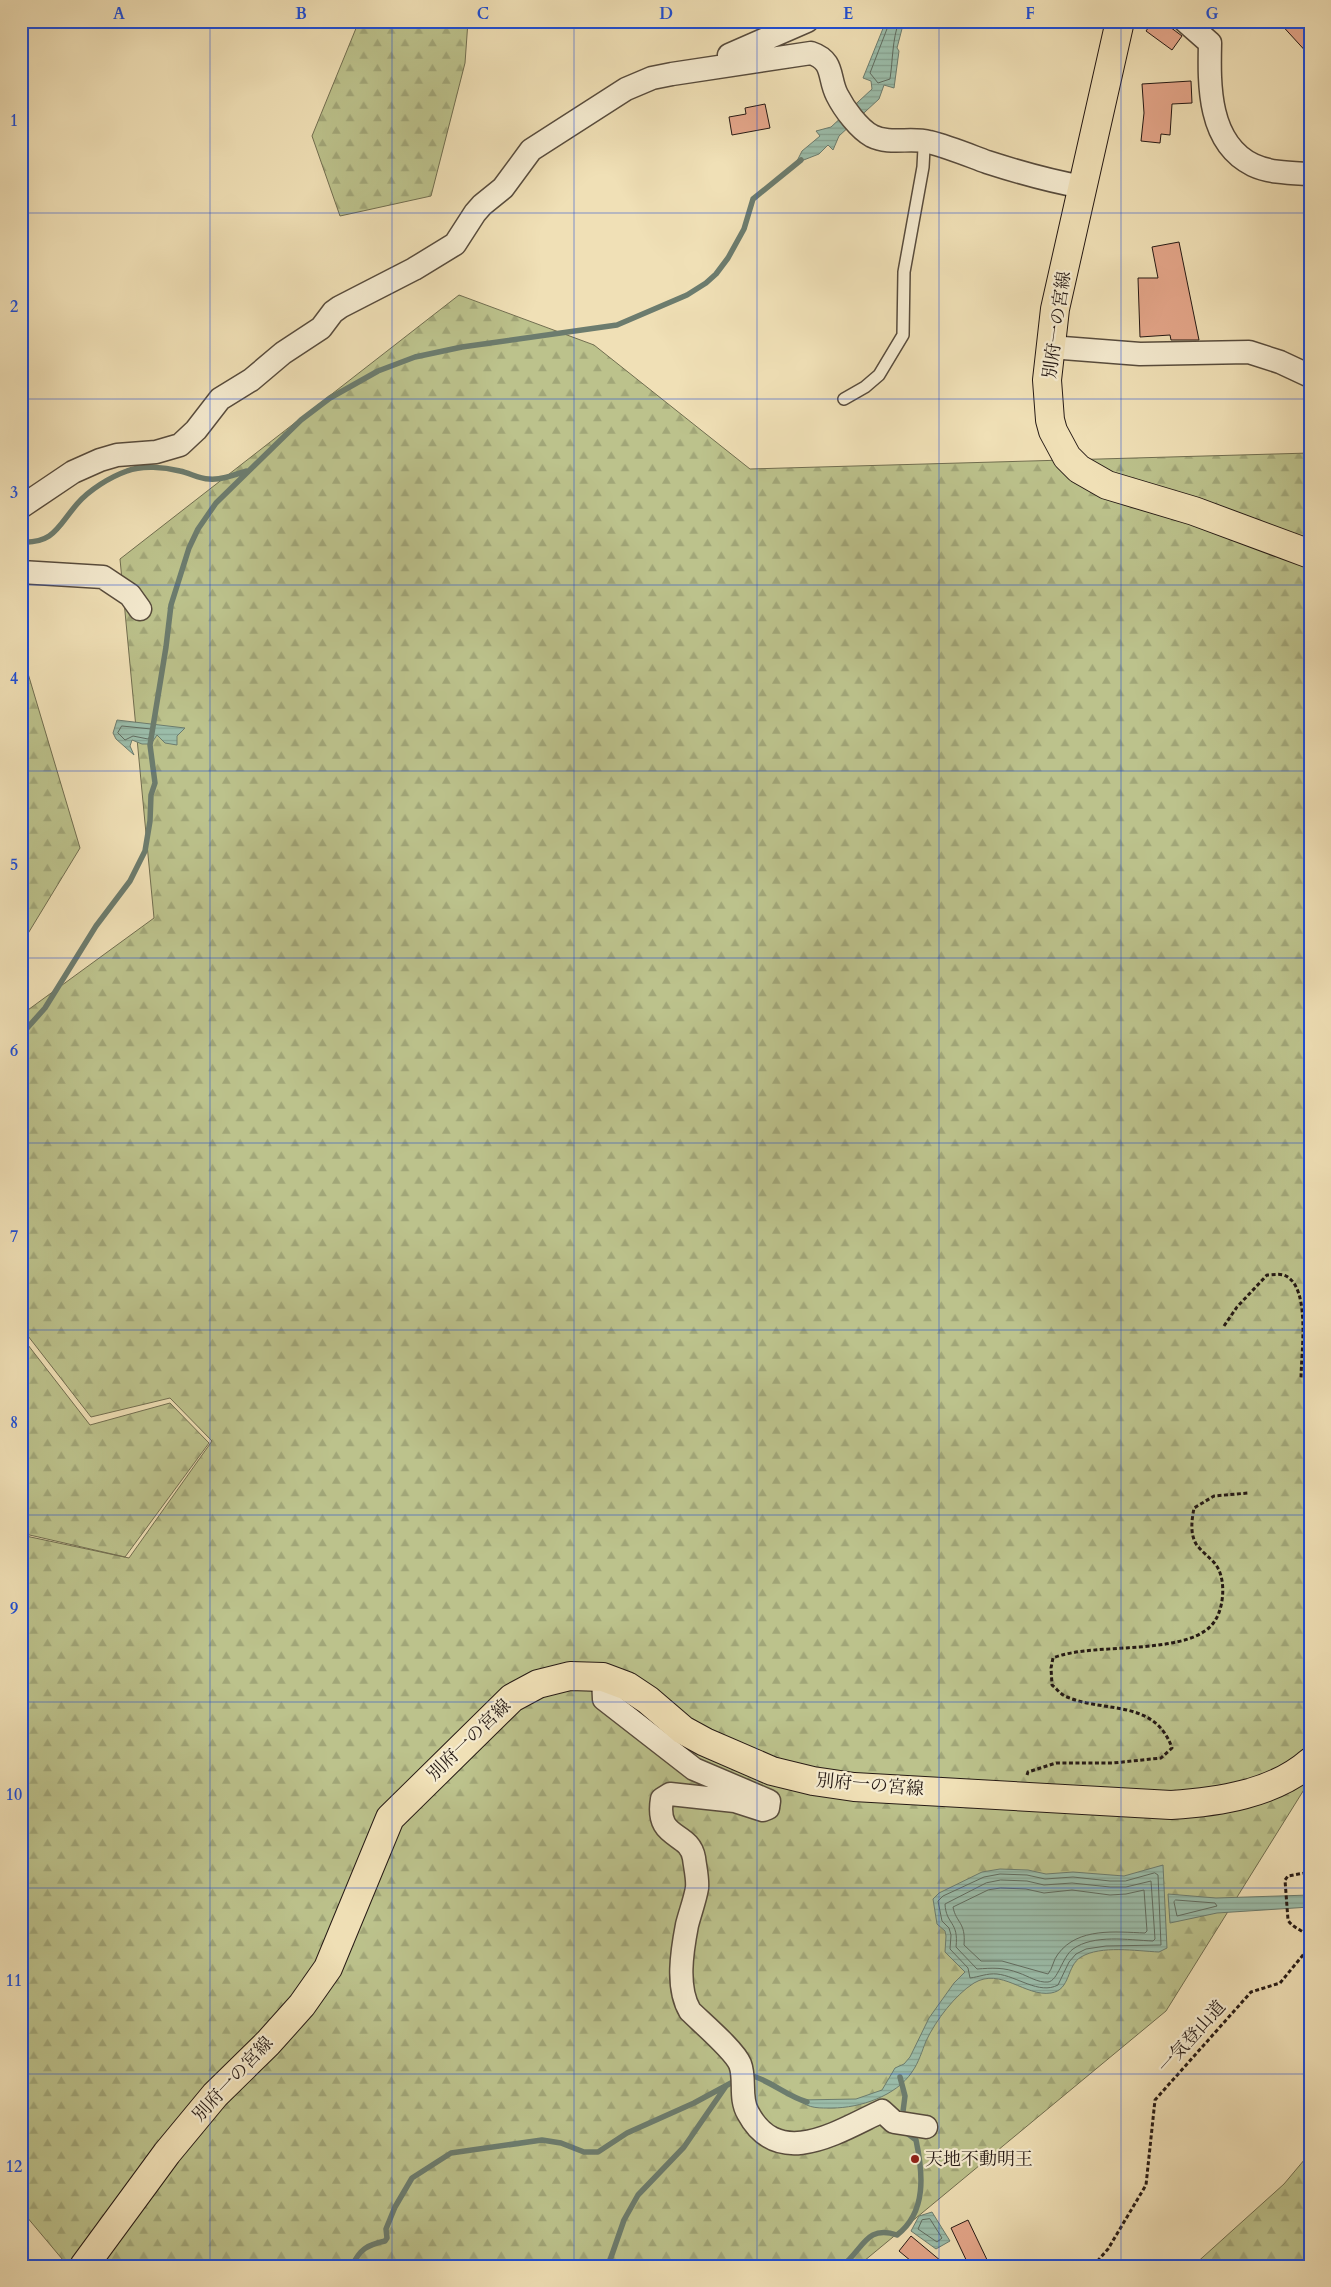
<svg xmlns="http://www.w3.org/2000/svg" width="1331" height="2287" font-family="Cardo,'Noto Serif JP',serif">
	<defs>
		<pattern id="forest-firs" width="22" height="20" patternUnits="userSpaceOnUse" patternTransform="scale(1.25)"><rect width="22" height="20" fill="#bcc28c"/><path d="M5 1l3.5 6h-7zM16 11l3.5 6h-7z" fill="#a1a678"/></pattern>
		<pattern id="water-rules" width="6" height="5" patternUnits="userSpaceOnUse" patternTransform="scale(1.25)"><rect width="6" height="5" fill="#9bbdaa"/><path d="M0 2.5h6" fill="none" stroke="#85a291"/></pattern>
	</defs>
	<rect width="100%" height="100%" fill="#f0e0b6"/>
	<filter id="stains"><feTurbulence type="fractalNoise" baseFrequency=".004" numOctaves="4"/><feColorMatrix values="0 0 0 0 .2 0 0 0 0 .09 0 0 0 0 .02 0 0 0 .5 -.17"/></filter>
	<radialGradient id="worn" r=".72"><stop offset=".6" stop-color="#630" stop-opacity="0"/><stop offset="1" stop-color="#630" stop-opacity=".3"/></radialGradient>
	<path fill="url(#forest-firs)" stroke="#716e50" d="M359,21H468L465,63L431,196L340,216L312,136Z
		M459,295L594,345L750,469L1310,453V1780L1166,2011L858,2266H68L21,2210V1535L129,1558L212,1441L170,1398L91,1417L21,1327V1015L154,918L120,559Z
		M21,650L80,848L21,945Z
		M21,1336L90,1425L170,1403L209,1443L125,1557L21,1533Z
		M1310,2153V2266H1193L1284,2184Z"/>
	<path fill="url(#water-rules)" stroke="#6c7c6e" d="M886,21H904L897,48L899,51L894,88L884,85L879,99L839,136L833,150L828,145L819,154L796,163L802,151L820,136L816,131L831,127L872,89L871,81L863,78Z
		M117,720L185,728L177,736V745L165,743L157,735L151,744H142L132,740L130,746L134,755L116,739L113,733Z
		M1163,1865L1167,1948L1159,1952C1136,1951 1101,1945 1081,1957C1066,1966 1071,1990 1051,1993C1025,1997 1001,1967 974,1983C955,1995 936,2020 926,2041C922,2051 919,2062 912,2072C896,2096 860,2108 832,2108C821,2108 808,2109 800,2100L856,2099L882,2090L895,2068L904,2064L910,2057L929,2018L954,1983L965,1972L945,1952L946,1936L945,1931L937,1924L933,1899L939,1893L982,1872L1000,1869L1028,1870L1046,1874L1073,1872L1124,1876Z
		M1168,1894L1216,1898L1310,1895V1907L1217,1913L1170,1923Z
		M932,2212L950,2241L936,2249L911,2231L919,2216Z"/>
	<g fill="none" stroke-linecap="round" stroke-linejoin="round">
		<path stroke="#606c60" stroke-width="1" d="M890,21L870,73L878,83L890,79C893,59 892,41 899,21
			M122,726L151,729L153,732L148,739L133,736L125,740L118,733Z
			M1155,1873L1158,1875L1161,1945L1106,1946L1086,1949L1076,1954L1069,1962L1058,1985C1039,1995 1017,1976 997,1974C987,1973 979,1977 970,1978L968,1968L950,1949L951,1935L949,1928L942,1921L938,1901L943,1896L984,1877L1000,1874L1027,1875L1045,1879L1073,1877L1110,1881H1125Z
			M1001,1880L1027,1881L1044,1885L1072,1883L1110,1887H1126L1151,1881L1155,1939L1153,1941C1128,1940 1094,1934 1073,1949C1062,1957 1058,1981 1048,1982C1038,1983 1028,1976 1019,1973C1004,1967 992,1968 977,1969L956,1947C959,1921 946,1925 945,1904L986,1883Z
			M1001,1888L1026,1889L1044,1893L1072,1890L1110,1895L1126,1894L1144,1890L1147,1931L1145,1933C1116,1932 1078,1927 1058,1954C1053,1960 1053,1968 1048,1974L1002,1961H981L964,1945C966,1922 956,1923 953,1907L988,1890Z
			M1176,1900L1215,1903L1217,1906L1177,1916L1174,1902Z
			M930,2219L942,2238L937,2242L918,2229L922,2220Z"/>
		<path stroke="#6c7c6e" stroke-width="5.5" d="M21,542C54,544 58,526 77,504C89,490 110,477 127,471C142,465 164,467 180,471C190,473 199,479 209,479C222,480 234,475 246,471
			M21,1035L45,1008L96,926L130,881L145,851L150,821L151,795L155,783L150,745L166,647L171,605L189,548L198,529L216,503L301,420L330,398L378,371L415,357L462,347L617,325L687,295L706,283L716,274L728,258L744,229L753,199L801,160
			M753,2076C772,2082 787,2096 807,2102
			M900,2077L905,2096L902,2119
			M352,2266C360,2249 367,2245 385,2241L387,2238L386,2229L395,2207L412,2178L451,2153L542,2140L561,2143L584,2152H598L627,2133L694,2103L731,2083
			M608,2266L624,2220L638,2195L684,2147L726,2086
			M842,2266C863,2250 866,2224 897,2235C927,2212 923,2173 916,2140L907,2133"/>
	</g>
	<path fill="#e4a68a" stroke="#261a15" d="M1153,21H1162L1182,36L1172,50L1146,31Z
		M1278,21H1310V56Z
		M1191,81L1192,103L1172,104L1170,135L1161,134L1160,143L1141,141L1144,113L1142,84Z
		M765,104L770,128L732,135L729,117L746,114L745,108Z
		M1179,242L1199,340H1171L1170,335L1140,337L1138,278H1158L1152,247Z
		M968,2220L990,2266H969L951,2228Z
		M911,2236L947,2266H924L920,2262L917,2266L899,2251Z"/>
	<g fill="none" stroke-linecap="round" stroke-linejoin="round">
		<g stroke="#584c3d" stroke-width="14">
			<path id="service" d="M844,399L865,387L879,375L903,335L904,272L923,167L924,148L927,141"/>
		</g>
		<g stroke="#584c3d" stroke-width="25">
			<path id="minor" d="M1185,21L1210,43C1209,85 1208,143 1253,165C1270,173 1291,173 1310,174
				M729,55L807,21
				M1050,347L1140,354L1249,352L1280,362L1310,376
				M21,507L73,472L100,460L117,455L156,452L180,445L196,430L220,399L251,380L283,353L321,328L333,312L340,307L414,269L455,244L475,213L482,205L503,188L531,150L626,89L652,78L672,74L811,53C835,61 828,78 837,95C844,109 859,129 872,136C890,145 911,137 929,142C949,147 968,155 987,162C1018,172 1050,181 1083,187
				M21,572L103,577L130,595L140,609
				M603,1677L604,1699L694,1769L769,1801L768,1808L763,1810L735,1801L670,1794L662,1799C655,1841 689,1830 694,1858C695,1867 698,1879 697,1888C695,1900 690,1913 687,1925C682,1951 676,1988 690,2011C702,2023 734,2050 740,2064C746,2079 739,2098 748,2113C779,2171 839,2131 882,2111L894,2122L926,2127"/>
		</g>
		<g stroke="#261a15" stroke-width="30">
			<path id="primary" d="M1120,21L1055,309L1047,380L1050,420L1053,431L1067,457L1079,469L1107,485L1194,511L1310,554
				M84,2266L167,2153L215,2095L268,2043L302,2005L328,1968L390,1818L512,1698L538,1684L570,1676L603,1677L627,1686L648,1700L683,1730L705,1742L772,1771L813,1781L854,1787L1171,1805C1218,1802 1273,1794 1310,1762"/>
		</g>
		<path stroke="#261a15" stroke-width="3" stroke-dasharray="4 2.5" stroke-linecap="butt" d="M1224,1326L1237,1307L1267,1275C1272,1275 1281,1273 1286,1276C1311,1289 1301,1354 1301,1379
			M1027,1775L1028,1772L1056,1763H1113L1161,1758L1172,1748C1155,1699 1105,1713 1067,1697C1061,1695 1057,1689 1052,1685L1051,1668L1053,1658C1093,1641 1195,1658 1216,1619C1224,1605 1226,1579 1216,1565C1210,1557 1199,1550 1195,1542C1190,1531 1192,1519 1194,1508L1214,1496L1248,1493
			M1093,2266L1108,2249L1146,2185L1155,2100L1251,1992L1280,1983L1308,1949V1935C1301,1930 1292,1927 1288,1920L1285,1880L1288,1876L1310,1872"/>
		<use href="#service" stroke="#f5ebd0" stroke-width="11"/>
		<use href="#minor" stroke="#f5ebd0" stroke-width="22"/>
		<use href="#primary" stroke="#f0e0b6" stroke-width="28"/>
	</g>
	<path fill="none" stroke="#1d4ed8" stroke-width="1" stroke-opacity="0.55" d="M210,21V2266M392,21V2266M574,21V2266M757,21V2266M939,21V2266M1121,21V2266M21,213H1310M21,399H1310M21,585H1310M21,771H1310M21,958H1310M21,1143H1310M21,1330H1310M21,1515H1310M21,1702H1310M21,1888H1310M21,2074H1310"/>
	<circle fill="#8f2418" stroke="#f5ebd0" stroke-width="2" cx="915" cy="2159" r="5"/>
	<g text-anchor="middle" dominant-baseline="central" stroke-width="4.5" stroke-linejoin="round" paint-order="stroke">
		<g font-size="18" fill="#261a15" stroke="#f5ebd0">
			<text transform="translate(1057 325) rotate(-82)">別府一の宮線</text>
			<text transform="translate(469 1740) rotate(-44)">別府一の宮線</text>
			<text transform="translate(870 1785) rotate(5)">別府一の宮線</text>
			<text transform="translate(1192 2037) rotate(-48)">一気登山道</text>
			<text transform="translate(233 2079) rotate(-47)">別府一の宮線</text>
		</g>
		<g font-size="18" fill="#261a15" stroke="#f5ebd0" text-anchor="start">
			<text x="925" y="2159">天地不動明王</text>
		</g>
	</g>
	<rect width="1331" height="2287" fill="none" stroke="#f0e0b6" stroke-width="55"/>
	<rect x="28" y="28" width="1276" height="2232" fill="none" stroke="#1d4ed8" stroke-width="2"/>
	<g font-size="16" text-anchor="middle" font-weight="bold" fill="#1d4ed8">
		<text x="119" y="19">A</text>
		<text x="301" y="19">B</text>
		<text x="483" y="19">C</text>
		<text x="666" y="19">D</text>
		<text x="848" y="19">E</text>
		<text x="1030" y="19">F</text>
		<text x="1212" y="19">G</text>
		<text x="14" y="126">1</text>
		<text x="14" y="312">2</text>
		<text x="14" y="498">3</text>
		<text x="14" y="684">4</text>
		<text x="14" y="870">5</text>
		<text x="14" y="1056">6</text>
		<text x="14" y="1242">7</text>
		<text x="14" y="1428">8</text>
		<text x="14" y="1614">9</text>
		<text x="14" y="1800">10</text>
		<text x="14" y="1986">11</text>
		<text x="14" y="2172">12</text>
	</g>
	<rect width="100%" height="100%" filter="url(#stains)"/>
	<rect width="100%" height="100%" fill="url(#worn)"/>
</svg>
